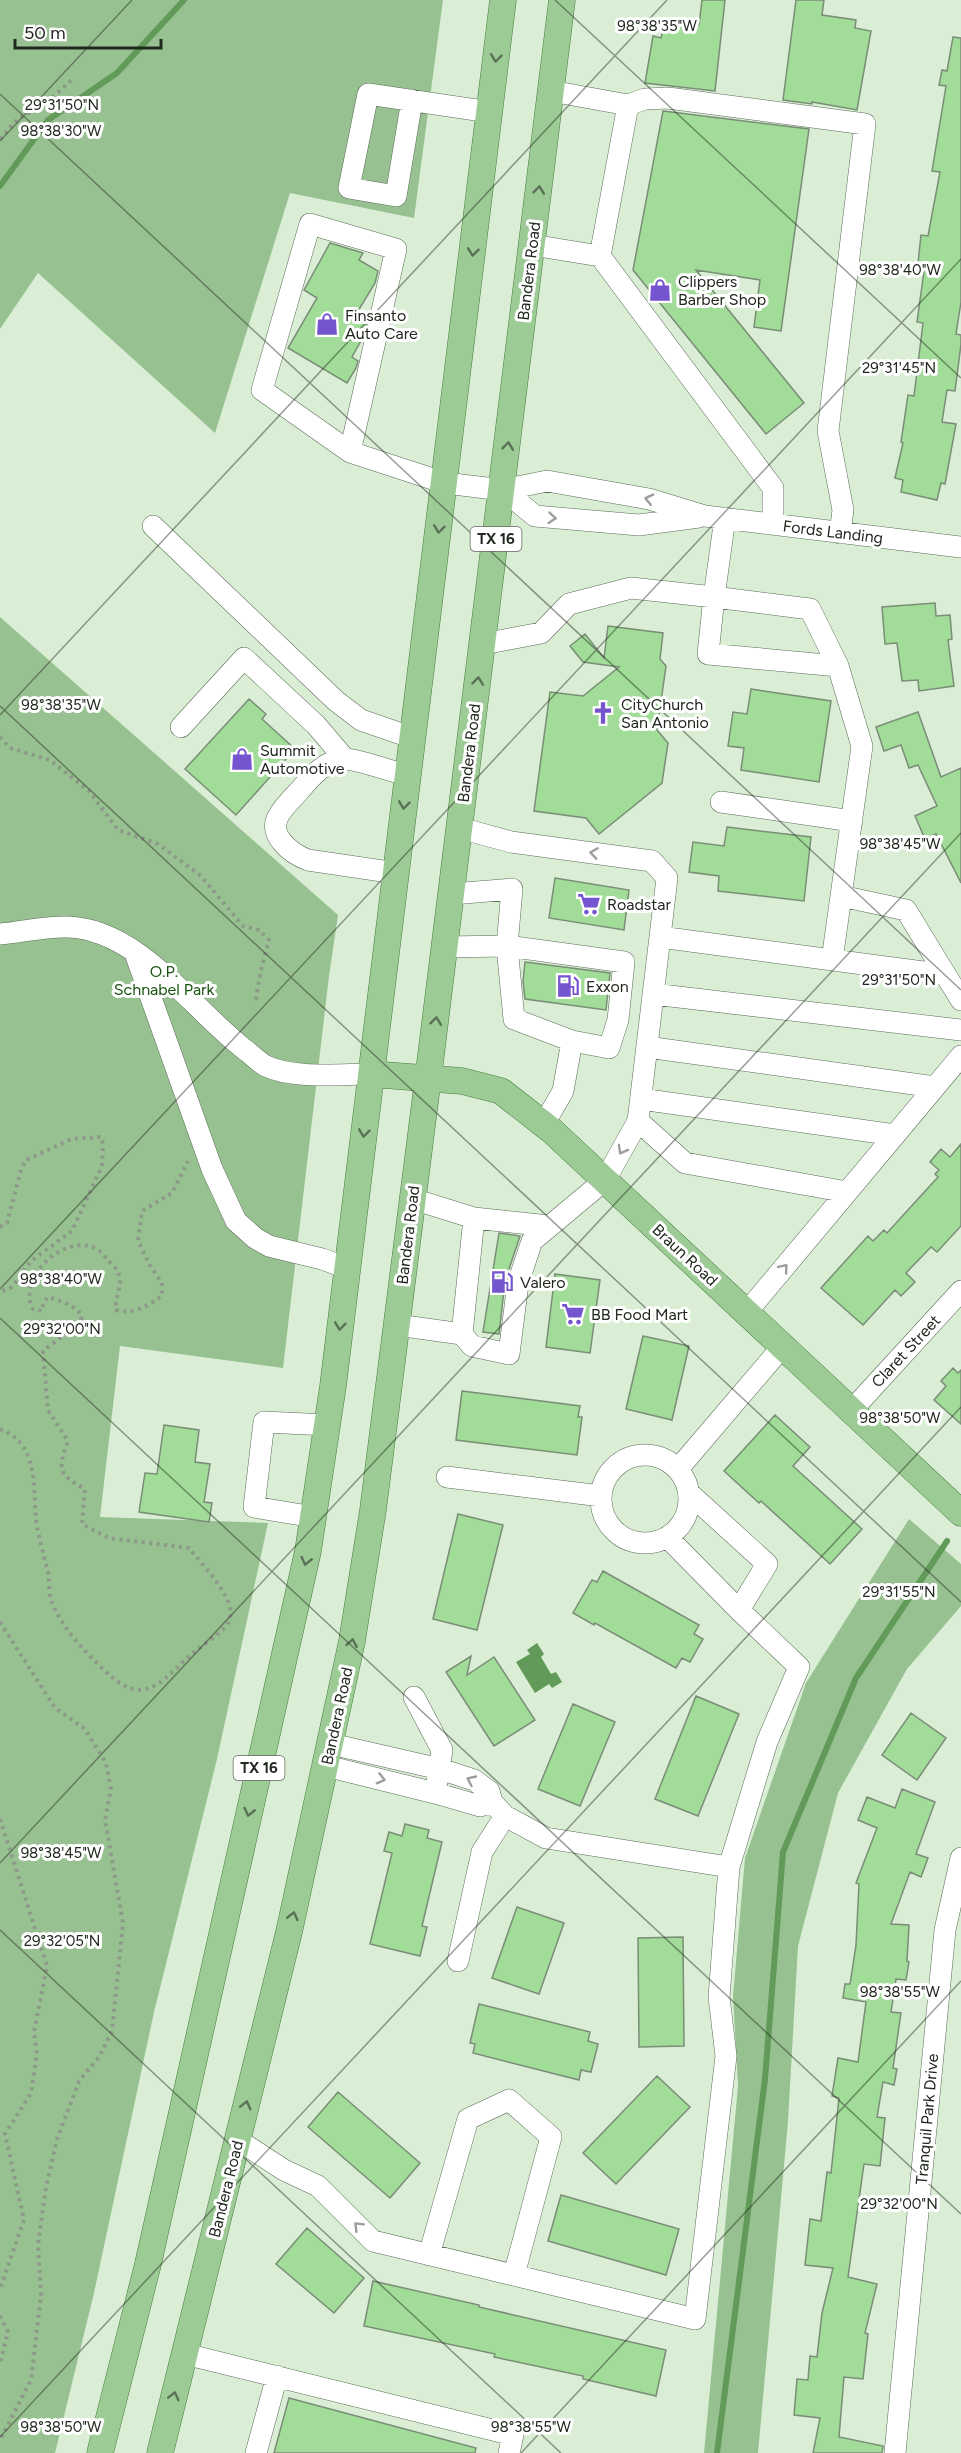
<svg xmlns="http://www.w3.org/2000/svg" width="961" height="2453" font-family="Figtree,sans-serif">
	<rect width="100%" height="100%" fill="#d9eed5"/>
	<path fill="#98c191" d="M0,0H443L414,218L290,193L215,433L38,273L0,329Z
		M0,617L338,915L329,976L283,1368L120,1346L100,1517L268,1523L217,1759L154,2012L94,2293L55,2453H0Z
		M909,1519L961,1564V1606L907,1669L838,1793L798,1946L788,2121L758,2453H704L738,2086L733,1996L745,1858L806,1683Z"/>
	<path fill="#629a59" d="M537,1643L544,1654L541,1657L551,1674L556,1672L562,1682L552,1688L549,1684L535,1693L516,1662L530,1654L527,1650Z"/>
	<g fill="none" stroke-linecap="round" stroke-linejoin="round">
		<path stroke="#629a59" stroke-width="6" d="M0,186L48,120L117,73L184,0
			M717,2453L765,2079L783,1852L856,1678L947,1541"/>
	</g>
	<path fill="#a1dc98" stroke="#7a8d77" stroke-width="1.5" d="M702,0H725L715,91L645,83L653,36L661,38L665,20L699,25Z
		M796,0H824L822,15L856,20L855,28L871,31L857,110L812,102V104L783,100Z
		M953,37L961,38V302L956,334L961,335V344L955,391L947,390L942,422L956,424L945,484L941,483L937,500L901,492L903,480L895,478L903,443L901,442L908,395L914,396L923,323L917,322L925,264L918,263L921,235L928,236L940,172L932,171L946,86L939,85L942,70L947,71Z
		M663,111L809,129L781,331L754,327L760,280L696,270L804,403L766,434L633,270Z
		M330,243L363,253L359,260L378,271L375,283L358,311L368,317L362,339L352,357L358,361L356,368L347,383L288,348L317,298L304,290Z
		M935,603L936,616L950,615L952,639L948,640L954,686L919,691L918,680L902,681L897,643L885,644L882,607Z
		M608,626L663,633L660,659L666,666L657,730L668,743L662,783L599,834L586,818L534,811L550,692L583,696L619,667L583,662L570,646L585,634L604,658Z
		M751,689L831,701L819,782L741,770L744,748L728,746L733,712L747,714Z
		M249,699L266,714L262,719L295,749L236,815L185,769Z
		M918,712L941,777L961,768V883L936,834L925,839L915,816L937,806L918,765L909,768L901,745L884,751L876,727Z
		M727,827L811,837L804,901L718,891L719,876L689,872L693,842L724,846Z
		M555,878L629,890L624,930L549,918Z
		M525,962L610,973L606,1010L525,999L523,981Z
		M961,1144V1226L937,1252L931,1247L906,1273L915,1282L901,1296L895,1290L863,1325L821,1288L868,1236L873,1241L884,1230L887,1233L938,1177L935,1174L939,1170L930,1162L941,1149L950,1157Z
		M499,1233L520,1236L505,1281L499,1334L483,1332Z
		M555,1274L600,1280L590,1353L546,1347Z
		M643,1336L689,1346L672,1420L626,1409Z
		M953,1368L958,1373L961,1370V1424L934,1400L946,1386L941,1381Z
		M462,1391L580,1406L578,1417H582L577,1455L456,1440Z
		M775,1415L810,1447L793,1466L862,1529L830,1564L761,1501L759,1503L724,1471Z
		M164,1425L199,1430L195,1462L210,1464L204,1502L212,1503L209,1522L139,1512L145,1473L157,1474Z
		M458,1514L503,1525L477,1630L433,1619Z
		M603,1571L699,1625L694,1634L703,1639L690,1662L682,1658L676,1668L595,1623L594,1625L573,1613L592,1580L597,1582Z
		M471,1656L467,1675L494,1657L535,1720L494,1746L446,1672Z
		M696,1696L739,1714L698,1816L655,1799Z
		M573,1704L615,1722L580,1806L538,1789Z
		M911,1713L946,1738L917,1780L882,1755Z
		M902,1789L935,1802L916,1854L928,1858L921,1877L910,1872L891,1924L909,1925L907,1961L909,1962L906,1980L896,1979L891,2012L901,2013L893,2068L897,2069L894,2085L883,2082L877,2117L885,2118L880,2166L864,2164L848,2277L877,2284L865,2333L868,2334L863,2379L844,2377L839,2437L883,2446L882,2453H813L820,2418L794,2415L797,2379L808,2380L810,2356L817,2357L822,2313L833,2268L805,2265L810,2219L821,2221L827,2172L831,2173L839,2098L832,2096L838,2058L858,2062L866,2002L843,1998L845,1984H850L856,1945L859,1884L856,1883L877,1828L858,1820L867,1797L895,1808Z
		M405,1824L429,1830L427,1838L442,1842L422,1926L427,1927L420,1956L370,1944L392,1853L384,1851L389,1832L402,1836Z
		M517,1907L564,1923L539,1994L492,1978Z
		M683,1937L684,2046L639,2047L638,1938Z
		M479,2004L590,2032L588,2041L598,2044L591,2072L581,2070L579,2080L473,2053L475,2044L470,2043Z
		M657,2076L690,2107L616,2184L583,2153Z
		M338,2092L420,2163L390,2198L308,2127Z
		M561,2195L679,2229L666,2275L548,2241Z
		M307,2228L364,2278L334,2313L276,2264Z
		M373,2281L479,2305V2307L666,2350L656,2396L583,2379V2376L494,2357L495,2354L364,2326Z
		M289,2398L476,2448L475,2453H274Z"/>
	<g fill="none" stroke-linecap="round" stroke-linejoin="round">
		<g stroke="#5a6c57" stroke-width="22">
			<path id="minor" d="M551,91L628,105L600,256
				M412,100L396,196L349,188L368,94L490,112
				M628,105L645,99L668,98L865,124L828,431L843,510L840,533
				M532,245L600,256L773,488V524
				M350,452L262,390L310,224L396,249L350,452L445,483L503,490L547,481L649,499L705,516L961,547
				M503,490L535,516L639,525L699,517
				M725,518L714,597L810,609L838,666L862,746L841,896L906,910L961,1000
				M153,526L336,701L361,720L413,738
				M483,644L541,633L569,604L631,588L714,597L708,654L838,666
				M181,727L244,658L316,725L345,759
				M721,802L852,821
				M460,828L511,842L652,861L667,878L638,1121L605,1180L532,1241L518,1283L509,1354L472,1346L462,1334
				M396,873L308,860C292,854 266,835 279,815C284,806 293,798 300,790C311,777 325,760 345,759C357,759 394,772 408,776
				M452,894L512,889L507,946L624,962L618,1020L609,1048L572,1041
				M0,934C22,932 46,926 68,927C140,929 195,1013 248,1052C254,1057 260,1063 266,1066C293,1079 341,1074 371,1074
				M660,937L946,975
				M445,947L507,946L514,1019L572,1041L563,1091L544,1124
				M135,953L212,1169L236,1221L255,1238L269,1246L322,1259L347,1268
				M832,960L841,896
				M653,994L961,1030
				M647,1047L935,1087
				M641,1099L895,1135
				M638,1121L685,1163L847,1192
				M474,1218L549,1226
				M746,1313L961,1056
				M397,1325L462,1334L474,1218L413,1199
				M851,1411L961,1291
				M601 1499a44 44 0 1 1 88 0a44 44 0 1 1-88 0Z
				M678,1469L782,1347
				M447,1477L601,1496
				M689,1493L767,1564L739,1610L799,1667L767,1742L729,1867
				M314,1517L254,1507L264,1422L328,1425
				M667,1537L739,1610
				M414,1697L442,1750L437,1782
				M326,1766L435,1793L480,1806L492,1802
				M458,1961L482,1852L505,1816
				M238,2140L284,2170L318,2186L373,2241L695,2319L726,2056L719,1997L729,1867L546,1838L505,1816L492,1802L489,1791L474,1780L440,1769L331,1744
				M429,2255L468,2119L509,2100L551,2137L514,2275
				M185,2354L513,2435L509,2453
				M256,2453L277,2376
				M895,2453L945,1930L961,1858"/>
		</g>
		<g stroke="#477c3f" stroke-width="27">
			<path id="major" d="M371,1074L462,1081L501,1091L551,1130L961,1513
				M100,2453L148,2264L308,1551L333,1386L503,0
				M160,2453L289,1932L352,1641L373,1510L428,1079L562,0"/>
		</g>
		<path stroke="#8b9a87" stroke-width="4" stroke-dasharray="3 4.5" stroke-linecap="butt" d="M0,139L18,119L44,105L74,78
			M0,737L10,748L50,760L89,791L118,830L158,844L201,876L243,926L259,930L269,940L261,970L255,1004
			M0,1227L7,1223L21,1170L26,1160L72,1139L101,1137L103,1144L102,1166L72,1231L31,1261L12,1287L0,1292
			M0,1429C15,1436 21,1440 28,1456C36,1476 34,1498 36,1519C38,1536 43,1552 47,1568C50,1578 48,1590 51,1600C61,1627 85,1652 106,1672C141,1704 156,1688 185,1660C196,1649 218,1636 227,1625C243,1604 202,1565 189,1548L109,1538L82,1524L85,1489C57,1474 58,1469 68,1441L48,1410L43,1351L80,1323L82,1316C75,1305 61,1301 48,1297L44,1302L42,1311L33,1309C15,1275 70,1230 98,1250C102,1252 105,1257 108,1260C110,1263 115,1267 117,1270C125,1285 114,1296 116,1310C134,1315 147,1306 162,1296V1283L149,1264L138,1240L142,1211L172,1193L188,1161
			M0,1622L55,1708L85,1729L106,1763L111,1789L105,1820L123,1923L112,2031L99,2057L79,2081L57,2139L46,2187L38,2245L41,2295L31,2380L0,2440
			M0,1819L47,1966L34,2032L37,2054L31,2093L5,2134L24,2220L0,2289
			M0,2316L8,2332L0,2364"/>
		<use href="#minor" stroke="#fff" stroke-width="21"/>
		<use href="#major" stroke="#9dcb96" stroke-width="26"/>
	</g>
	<defs><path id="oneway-chevron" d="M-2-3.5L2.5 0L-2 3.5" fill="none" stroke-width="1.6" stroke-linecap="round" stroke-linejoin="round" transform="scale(1.5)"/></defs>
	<g stroke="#597155">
		<use href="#oneway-chevron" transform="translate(496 58) rotate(97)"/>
		<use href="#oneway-chevron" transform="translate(539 190) rotate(-83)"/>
		<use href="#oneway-chevron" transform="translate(473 252) rotate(97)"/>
		<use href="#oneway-chevron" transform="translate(508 446) rotate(-83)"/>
		<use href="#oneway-chevron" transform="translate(439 529) rotate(97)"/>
		<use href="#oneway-chevron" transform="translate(478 681) rotate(-83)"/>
		<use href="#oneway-chevron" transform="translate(404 805) rotate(97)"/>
		<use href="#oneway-chevron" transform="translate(436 1021) rotate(-83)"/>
		<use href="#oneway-chevron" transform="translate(364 1133) rotate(97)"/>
		<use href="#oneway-chevron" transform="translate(340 1326) rotate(97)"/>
		<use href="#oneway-chevron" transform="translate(306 1561) rotate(103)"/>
		<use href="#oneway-chevron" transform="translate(352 1643) rotate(-80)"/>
		<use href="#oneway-chevron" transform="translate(249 1812) rotate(103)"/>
		<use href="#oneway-chevron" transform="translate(293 1916) rotate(-77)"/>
		<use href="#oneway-chevron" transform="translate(246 2105) rotate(-76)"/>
		<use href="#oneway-chevron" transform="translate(174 2396) rotate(-76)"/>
	</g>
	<g stroke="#9b9e9a">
		<use href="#oneway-chevron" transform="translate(649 499) rotate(-167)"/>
		<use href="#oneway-chevron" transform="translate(552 518) rotate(5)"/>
		<use href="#oneway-chevron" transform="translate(594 853) rotate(-172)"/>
		<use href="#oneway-chevron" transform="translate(622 1150) rotate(119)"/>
		<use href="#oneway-chevron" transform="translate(784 1268) rotate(-50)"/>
		<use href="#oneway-chevron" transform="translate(381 1779) rotate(14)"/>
		<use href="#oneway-chevron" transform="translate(471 1780) rotate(-155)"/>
		<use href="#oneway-chevron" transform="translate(358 2226) rotate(-135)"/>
	</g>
	<path fill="none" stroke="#21281f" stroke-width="1.5" stroke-opacity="0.45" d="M555,0L961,378M0,94L961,990M0,141L132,0M0,706L961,1602M0,715L667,0M0,1289L961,259M0,1318L961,2214M0,1863L961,833M0,1930L561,2453M0,2437L961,1407M521,2453L961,1981"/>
	<defs>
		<g id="shop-bare" transform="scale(1.8)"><path d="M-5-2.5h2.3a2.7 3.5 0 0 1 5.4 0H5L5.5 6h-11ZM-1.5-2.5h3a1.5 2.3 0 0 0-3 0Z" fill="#7455cf" stroke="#fff" stroke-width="2.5" paint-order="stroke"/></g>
		<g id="church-bare" transform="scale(1.8)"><path d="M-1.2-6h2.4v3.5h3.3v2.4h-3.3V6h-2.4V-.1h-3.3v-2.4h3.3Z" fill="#7455cf" stroke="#fff" stroke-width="2.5" paint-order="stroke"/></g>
		<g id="supermarket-bare" transform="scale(1.8)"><path d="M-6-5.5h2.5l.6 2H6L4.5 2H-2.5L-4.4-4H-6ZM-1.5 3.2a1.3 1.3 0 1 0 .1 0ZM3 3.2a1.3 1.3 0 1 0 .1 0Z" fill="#7455cf" stroke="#fff" stroke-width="2.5" paint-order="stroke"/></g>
		<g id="fuel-bare" transform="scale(1.8)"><path d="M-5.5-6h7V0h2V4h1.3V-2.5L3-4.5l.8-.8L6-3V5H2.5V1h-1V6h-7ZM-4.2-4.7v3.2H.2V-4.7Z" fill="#7455cf" stroke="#fff" stroke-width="2.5" paint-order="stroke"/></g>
	</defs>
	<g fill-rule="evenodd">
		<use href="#shop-bare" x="660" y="290"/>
		<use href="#shop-bare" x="327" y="324"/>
		<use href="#church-bare" x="603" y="713"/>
		<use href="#shop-bare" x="242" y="759"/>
		<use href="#supermarket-bare" x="589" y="904"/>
		<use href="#fuel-bare" x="568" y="986"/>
		<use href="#fuel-bare" x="502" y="1282"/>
		<use href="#supermarket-bare" x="573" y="1314"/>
	</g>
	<g text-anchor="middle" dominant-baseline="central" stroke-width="6" stroke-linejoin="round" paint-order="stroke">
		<g fill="#fff" stroke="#646862" stroke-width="1.5">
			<rect x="470.5" y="527" width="51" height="24" rx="4.5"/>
			<rect x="233.5" y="1756" width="51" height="24" rx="4.5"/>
		</g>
		<g font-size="15" font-weight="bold" fill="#21281f">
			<text x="496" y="539">TX 16</text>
			<text x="259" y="1768">TX 16</text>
		</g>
		<g font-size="16" fill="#21281f" stroke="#fff">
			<text transform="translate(529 271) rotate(-83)">Bandera Road</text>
			<text transform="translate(833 532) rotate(7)">Fords Landing</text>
			<text transform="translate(469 753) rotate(-83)">Bandera Road</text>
			<text transform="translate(408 1235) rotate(-83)">Bandera Road</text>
			<text transform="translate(685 1255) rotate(43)">Braun Road</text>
			<text transform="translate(906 1351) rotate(-47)">Claret Street</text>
			<text transform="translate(337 1716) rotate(-78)">Bandera Road</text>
			<text transform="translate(927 2119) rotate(-85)">Tranquil Park Drive</text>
			<text transform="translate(226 2189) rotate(-76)">Bandera Road</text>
		</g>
		<g font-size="16" fill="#21281f" stroke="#fff" text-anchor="start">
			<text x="678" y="281">Clippers<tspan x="678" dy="18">Barber Shop</tspan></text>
			<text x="345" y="315">Finsanto<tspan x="345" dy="18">Auto Care</tspan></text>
			<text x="621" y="704">CityChurch<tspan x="621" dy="18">San Antonio</tspan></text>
			<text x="260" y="750">Summit<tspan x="260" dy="18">Automotive</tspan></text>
			<text x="607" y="904">Roadstar</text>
			<text x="586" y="986">Exxon</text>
			<text x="520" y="1282">Valero</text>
			<text x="591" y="1314">BB Food Mart</text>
		</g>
		<g font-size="16" fill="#1a5211" stroke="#fff">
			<text x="164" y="971">O.P.<tspan x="164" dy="18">Schnabel Park</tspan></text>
		</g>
	</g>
	<g font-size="15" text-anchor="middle" fill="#21281f" stroke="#fff" stroke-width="6" stroke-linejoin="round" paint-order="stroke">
		<text x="657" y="31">98°38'35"W</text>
		<text x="62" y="110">29°31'50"N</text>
		<text x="61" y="136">98°38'30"W</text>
		<text x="900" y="275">98°38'40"W</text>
		<text x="899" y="373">29°31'45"N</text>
		<text x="61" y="710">98°38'35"W</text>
		<text x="900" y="849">98°38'45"W</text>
		<text x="899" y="985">29°31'50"N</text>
		<text x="61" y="1284">98°38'40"W</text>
		<text x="62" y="1334">29°32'00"N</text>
		<text x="900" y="1423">98°38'50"W</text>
		<text x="899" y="1597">29°31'55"N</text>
		<text x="61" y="1858">98°38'45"W</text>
		<text x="62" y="1946">29°32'05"N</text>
		<text x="900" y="1997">98°38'55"W</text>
		<text x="899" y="2209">29°32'00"N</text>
		<text x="61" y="2432">98°38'50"W</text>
		<text x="531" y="2432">98°38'55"W</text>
	</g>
	<path d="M15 39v9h146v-9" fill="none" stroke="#21281f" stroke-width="3"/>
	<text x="24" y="39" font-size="18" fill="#21281f" stroke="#ffffff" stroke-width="4.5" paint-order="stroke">50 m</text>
</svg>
